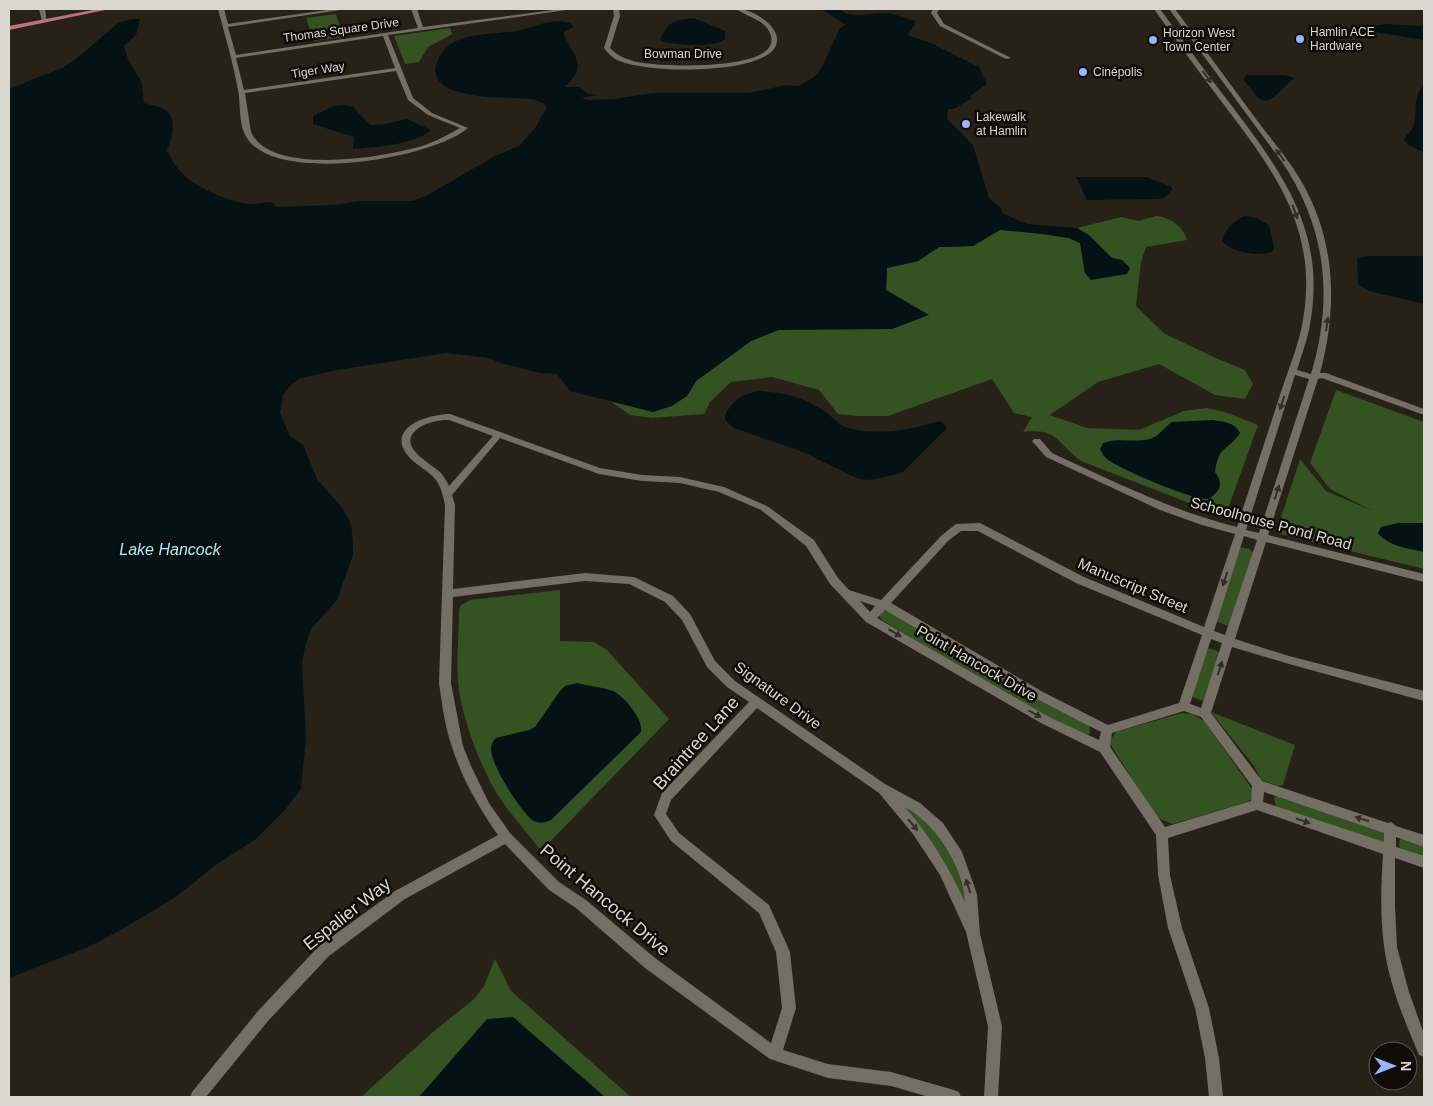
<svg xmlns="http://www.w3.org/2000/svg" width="1433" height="1106" font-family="Helvetica,sans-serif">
	<rect width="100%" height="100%" fill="#272118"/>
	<path fill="#345222" d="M336,14L343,37L314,41L306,18Z
		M450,28L452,34L449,36L428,47L419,62L405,64L394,36Z
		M1156,216C1170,217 1183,226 1187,240L1146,247L1141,262L1136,306L1165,334L1218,359L1245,370L1253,384L1245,399L1215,395L1159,364L1098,382L1050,415L1087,428L1139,430L1184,411L1207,408L1225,412L1258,425L1225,517L1081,461C1056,443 1059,428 1023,432L1032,417L1014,413L992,379L888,416H858L838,414L819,390L772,377L731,382L710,402L704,414L652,418L630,415L610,401L653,412L687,396L696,381L751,341L778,330L928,315L886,290L887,268L918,261L939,247L973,246L1000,229L1043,234L1069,238L1080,243L1085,273L1130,268C1121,258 1118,262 1110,256C1098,247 1091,236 1077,228L1121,217L1138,221Z
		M1336,390L1424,422V569L1276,533L1300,459L1326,491L1373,511L1330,489L1310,463Z
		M1239,547L1250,549L1253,553L1228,626L1216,621Z
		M560,590V641L594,642L607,650L669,719L541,851C523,827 500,804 488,777C476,753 465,723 460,697C455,669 459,638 459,610L461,605L470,600Z
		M883,611H889L1090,725V733L1088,735L1030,709L882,620L879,616Z
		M1207,648L1215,650L1220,653L1203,701L1192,697Z
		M1211,712L1295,745L1283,785L1278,786L1261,780L1254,766Z
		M1182,713L1192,714L1204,721L1253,790L1251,799L1247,802L1173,824L1162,820L1154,813L1110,744L1111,739L1116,732Z
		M1277,795L1380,831L1384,834L1385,843L1276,807L1274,798Z
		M894,797C906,806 921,815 931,825C953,847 961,877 967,906Z
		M1401,838L1424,846V861C1413,857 1393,854 1401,838Z
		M495,959L511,991L631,1097H361L433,1032L474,999L484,986Z"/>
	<path fill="#051215" d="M822,9H839C850,20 873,12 887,13C896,14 906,18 915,21V25L907,35L931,43L979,67L987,84L970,96L972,98L954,109H948L947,119L973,145L989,198L1001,208L1002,213L1027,224L1077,228L1089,235L1112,258L1122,260L1130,268L1127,274L1091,280L1085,273L1080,243L1069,238L1043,234L1000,230L973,246L939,247L918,261L887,268L886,290L929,315L892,329L778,330L751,341L696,381L687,396L672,406L653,412L570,391L557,374L540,373L500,363L489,358L446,353L331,371L299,379L291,385L283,395L280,413L290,436L303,445L317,479L343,509L351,524L353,542V555L337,600L311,629L305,647L302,663L306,738L301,789L284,811L256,839L217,864L176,897L119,931L88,947L9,978V89L62,68L77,58L118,23L132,19H140L136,35L124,46L128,59L142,83L144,103C150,105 159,106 164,109C178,117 172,138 167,150C171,158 175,166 182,173C195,187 234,205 253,204C259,204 265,202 272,202L277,207L335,205L360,201H413L426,196L495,156L519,146L535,128L547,107L543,103L535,100C510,96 484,100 459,92C450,90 438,84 436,75C434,70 436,65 438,60C451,29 494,36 521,30C537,26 557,16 573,25V27L564,32V35C575,59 588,65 565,87H579L587,93L597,95L581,98L589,100L614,99L653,93H749L786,85L799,86L814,77L822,67L840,28L846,25Z
		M694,18L725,31V39C713,49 678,44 662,42L660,40C669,20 673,21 694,18Z
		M1386,24L1424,26V40L1374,32L1365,27Z
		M1247,75H1285L1294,78L1273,98L1266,101L1258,98L1243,79Z
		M1424,85V152L1408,145L1404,140C1406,134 1411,133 1413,127C1418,113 1412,97 1424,85Z
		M345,105L353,107L370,125L386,124L407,119L431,130C415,145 375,147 354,149L353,147L354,137L313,124V116L334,106Z
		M1076,177H1147L1172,187V190L1165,197L1158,199L1087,200Z
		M1245,216L1257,218L1269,225L1274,248L1273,251C1260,258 1231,252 1222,241C1223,231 1236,219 1245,216Z
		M1370,256H1424V304L1369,291L1358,284L1357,259L1361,257Z
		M759,391C782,392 805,397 824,411C833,417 839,426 849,428C870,434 894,432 914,428C923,426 932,422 941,421L947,428L904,471L898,474L871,480L858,479L803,452L734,428L725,420V415C733,400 742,394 759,391Z
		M1213,420C1223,422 1235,422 1240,433C1227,452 1219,444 1215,472C1224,484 1220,491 1209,499C1195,501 1119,469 1107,459C1104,457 1102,452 1100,449L1103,443C1118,437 1134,443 1150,439C1160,436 1164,427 1172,422Z
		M1398,523H1424V552C1408,548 1389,547 1378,533L1381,527Z
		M577,683C588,686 602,687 613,691C624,696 644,720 641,732L551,820C545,823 538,824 532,820C520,810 490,764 491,748C491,744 493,741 496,738L529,730L535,727L560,691L565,686Z
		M513,1017L605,1097H419L487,1019Z"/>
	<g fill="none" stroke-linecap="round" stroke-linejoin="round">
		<path fill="#756e64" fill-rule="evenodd" d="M39,9H45L47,22L42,21Z
			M218,9H224L228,24L334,9H347L228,27L236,55L418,28L411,9H417L423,27L561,9H574L388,35L413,98L432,113L468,128C432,159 276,185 247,138C238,124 241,105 238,90C233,62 225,36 218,9ZM383,36L395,68L244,90L236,58ZM396,71L408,100L428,115L460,128C449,134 437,141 425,145C388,157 271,177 251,132L245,93Z
			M613,9H619L620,16L610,48C617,55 623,58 633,61C653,67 781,73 771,36C767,20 747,17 736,9C748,9 759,15 767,22C775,29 781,39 774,49C754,75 643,74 615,59C611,56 607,52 604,48L614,16Z
			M933,9H939L937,13L944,24L1011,58L1006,59L940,26L931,13Z
			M1154,9H1160C1182,38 1202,68 1225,97C1281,171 1329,231 1309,330C1306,343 1301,357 1297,370L1311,374C1334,298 1326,227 1282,162L1169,9H1175C1201,44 1227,80 1253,115C1269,137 1287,157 1300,179C1336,239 1338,307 1320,373H1326L1424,409V415L1322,378L1318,379L1268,535L1424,574V582L1266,542L1235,639L1289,656L1424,691V701L1289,664L1232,647L1211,713L1262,781L1388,823L1391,822L1396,826L1424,835V847L1396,837V847L1424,856V868L1395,858V906L1397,947L1409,992L1424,1034V1057L1419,1055C1404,1020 1389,984 1384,946C1380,915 1381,884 1383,854L1257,810L1168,838L1170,875L1182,928L1209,1008L1219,1058L1223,1097H1209L1205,1058L1195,1008L1168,928L1158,875L1156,835L1100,752L1041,723L866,622L830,584L806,546L761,510L719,492L680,483L642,481L599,474L500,438L452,495L455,505L453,589L585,573L634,577L673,596L690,614L715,661L735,681L885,784L920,803L943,823L962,852L977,894L980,934L1002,1026L998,1097H984L988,1026L966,932L940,875L913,834L879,793L757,708L671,800L666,814L679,833L769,905L790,952L796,1008L783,1050L828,1064L891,1072L954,1090L959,1092L961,1097H929L891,1086L828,1078L770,1059L645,968L576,908L549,890L505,844L405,899L329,956L268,1021L206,1097H190L192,1092L258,1011L319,946L395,891L498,835C479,808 462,779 452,747C445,727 442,704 439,683L445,505C443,496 441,487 436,480C428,470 417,466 409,457C384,428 428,414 450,414L600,468L642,475L680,477L724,487L767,506L814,540L838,578L849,590L881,600L942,535L956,524L980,523L1084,577L1204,627L1235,534L1202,525L1160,510L1046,457L1032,441L1034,439H1040L1052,453C1113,481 1172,511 1237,527C1251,483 1266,439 1280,395C1287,373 1296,352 1301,330C1322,233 1276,173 1221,101C1198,71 1176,40 1154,9ZM1295,375L1309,379L1259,533L1246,530ZM444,420H449L493,436L449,486C447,482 444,477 441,473C432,464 398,448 415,431C422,424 434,421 444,420ZM961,531H978L1076,583L1202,635L1179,703L1108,725L1043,692L891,603L948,541ZM1244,536L1257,540L1225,635L1214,631ZM585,581L629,584L665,602L682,620L707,667L727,687L749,702L662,793L654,815L671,841L759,913L776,952L782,1008L771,1043L655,958L586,900L559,882L510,833L489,803L471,766L463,746L451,683L453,597ZM860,601L875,606L870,612ZM885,610L1035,698L1101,732L1099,740L1049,717L877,618ZM1211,639L1222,643L1201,708L1190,704ZM1184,711L1201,717L1252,786L1251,801L1165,827L1110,747L1112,733ZM1264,792L1384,833V842L1263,802ZM905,807C936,824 963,866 965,902C948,866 931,837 905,807Z"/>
		<path fill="#bd727a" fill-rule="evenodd" d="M98,9H110L9,30V26Z"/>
	</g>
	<defs><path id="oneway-solid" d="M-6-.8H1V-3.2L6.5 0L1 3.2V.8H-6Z" transform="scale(1.25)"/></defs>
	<g fill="#322e28">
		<use href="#oneway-solid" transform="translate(1207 77) rotate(54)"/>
		<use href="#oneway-solid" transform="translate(1280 155) rotate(-126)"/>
		<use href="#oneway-solid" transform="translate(1295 212) rotate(70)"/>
		<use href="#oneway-solid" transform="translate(1327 324) rotate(-82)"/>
		<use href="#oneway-solid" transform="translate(1282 403) rotate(108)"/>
		<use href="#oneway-solid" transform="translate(1277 492) rotate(-73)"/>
		<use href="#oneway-solid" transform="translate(1225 579) rotate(109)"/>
		<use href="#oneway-solid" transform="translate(895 633) rotate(31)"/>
		<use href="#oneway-solid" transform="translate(1220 668) rotate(-73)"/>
		<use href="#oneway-solid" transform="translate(1035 714) rotate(29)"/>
		<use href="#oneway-solid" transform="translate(1362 819) rotate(-162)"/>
		<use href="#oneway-solid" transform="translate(1303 821) rotate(19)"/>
		<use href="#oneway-solid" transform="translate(913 825) rotate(50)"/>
		<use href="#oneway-solid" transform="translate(968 886) rotate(-108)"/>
	</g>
	<g fill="#98b5fd" stroke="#0e0b08" stroke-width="2">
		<circle cx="1300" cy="39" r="5"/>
		<circle cx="1153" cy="40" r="5"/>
		<circle cx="1083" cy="72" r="5"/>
		<circle cx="966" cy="124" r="5"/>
	</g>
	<g text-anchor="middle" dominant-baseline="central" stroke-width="5" stroke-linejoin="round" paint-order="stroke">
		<g font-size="12" fill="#dad7d1" stroke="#0e0b08">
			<text transform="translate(341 30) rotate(-8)">Thomas Square Drive</text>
			<text x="683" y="54">Bowman Drive</text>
			<text transform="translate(318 70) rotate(-9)">Tiger Way</text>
		</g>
		<g font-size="12" fill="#dad7d1" stroke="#0e0b08" text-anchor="start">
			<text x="1310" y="32">Hamlin ACE<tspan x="1310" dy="14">Hardware</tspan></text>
			<text x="1163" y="33">Horizon West<tspan x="1163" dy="14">Town Center</tspan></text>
			<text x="1093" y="72">Cinépolis</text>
			<text x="976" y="117">Lakewalk<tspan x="976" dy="14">at Hamlin</tspan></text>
		</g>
		<g font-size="15" fill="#dad7d1" stroke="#0e0b08">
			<text transform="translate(1271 523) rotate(15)">Schoolhouse Pond Road</text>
			<text transform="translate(1133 585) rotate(23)">Manuscript Street</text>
			<text transform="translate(977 663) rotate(30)">Point Hancock Drive</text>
			<text transform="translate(778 695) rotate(36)">Signature Drive</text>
		</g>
		<g font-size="16" font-style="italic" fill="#9fedfe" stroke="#0e0b08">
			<text x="170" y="549">Lake Hancock</text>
		</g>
		<g font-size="18" fill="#dad7d1" stroke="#0e0b08">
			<text transform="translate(696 743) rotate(-48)">Braintree Lane</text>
			<text transform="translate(605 900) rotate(40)">Point Hancock Drive</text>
			<text transform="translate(347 914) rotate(-38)">Espalier Way</text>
		</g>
	</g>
	<rect width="1433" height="1106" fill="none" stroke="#dad7d1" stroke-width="20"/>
	<g transform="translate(1393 1066) rotate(90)"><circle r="24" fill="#0e0b08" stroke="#605d58"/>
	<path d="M0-4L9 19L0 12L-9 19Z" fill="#98b5fd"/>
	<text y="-8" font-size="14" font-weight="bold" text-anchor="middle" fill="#dad7d1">N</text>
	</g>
</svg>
